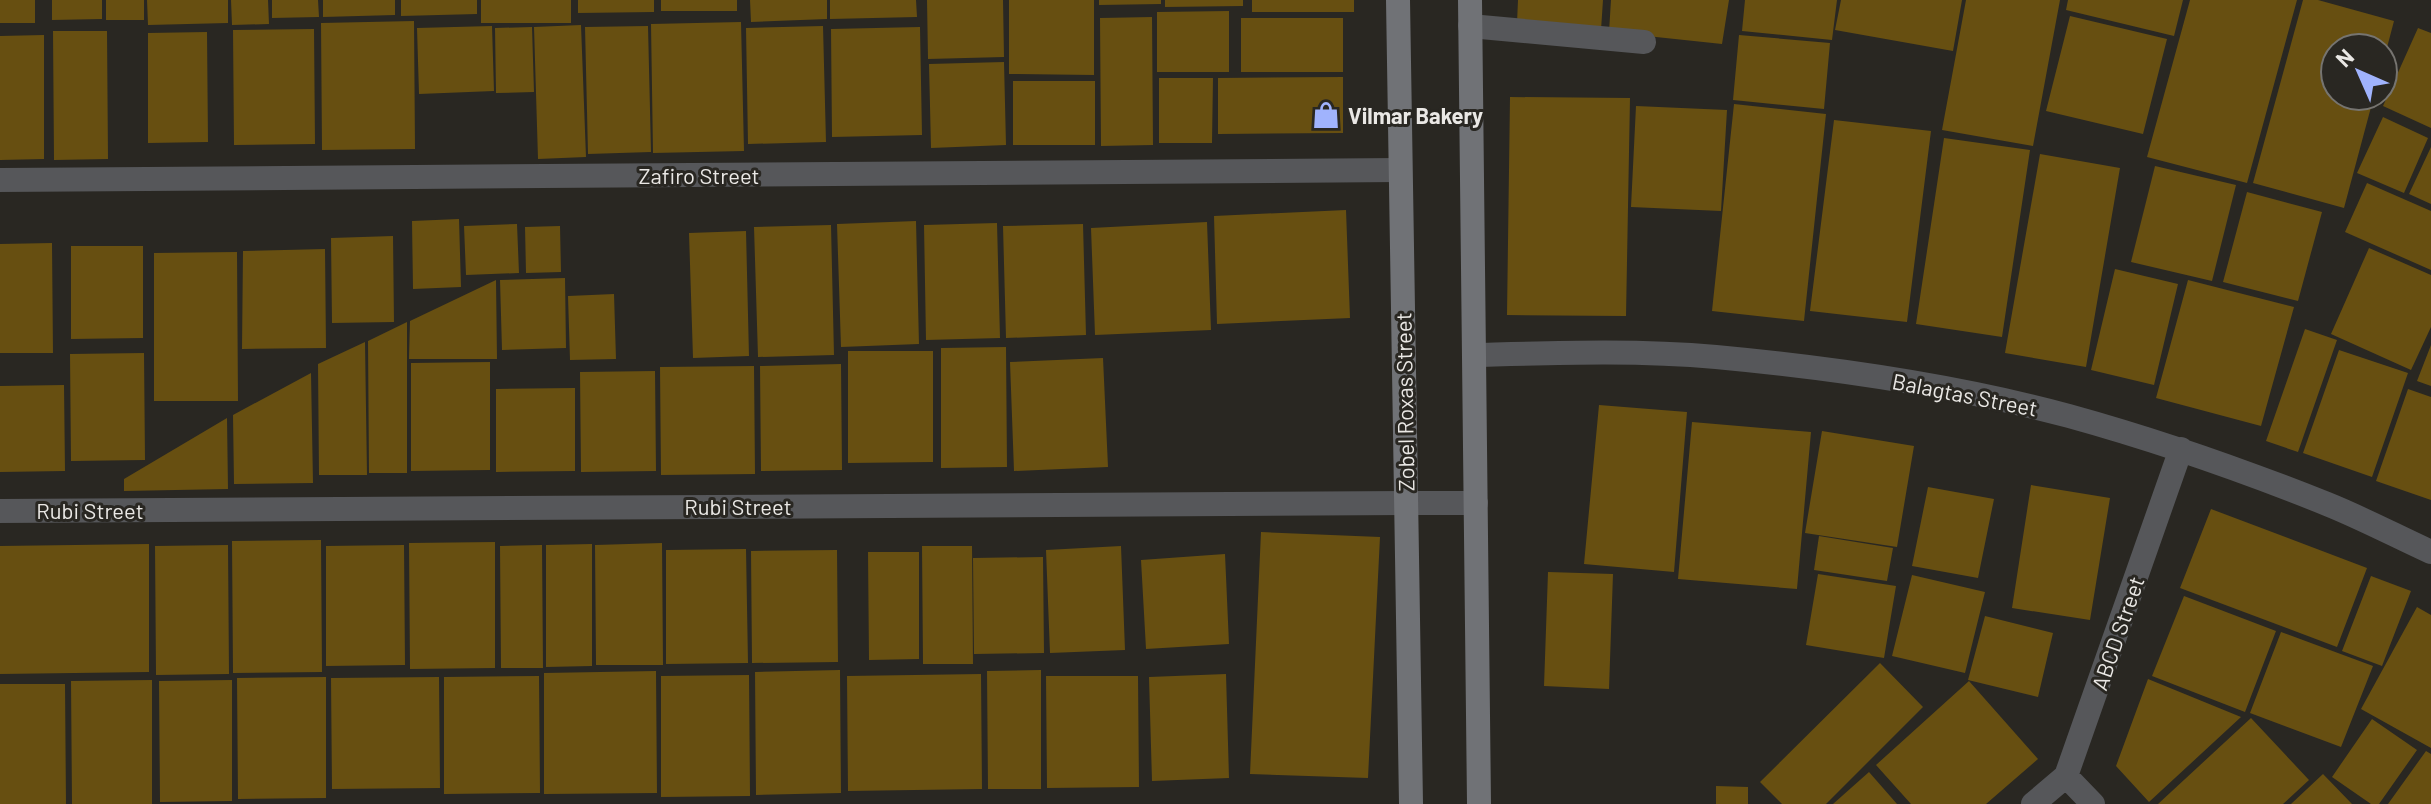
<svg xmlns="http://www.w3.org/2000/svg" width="2431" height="804" font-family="Barlow,sans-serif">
	<rect width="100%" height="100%" fill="#292722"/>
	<path fill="#674f11" d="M0,0H35V23H0Z
		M52,0H102V19L52,20Z
		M106,0H144V20H106Z
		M147,0H228V23L148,25Z
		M231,0H268L269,24L232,25Z
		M272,0H318L319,17L272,18Z
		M323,0H395V15L323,17Z
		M401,0H477V14L401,16Z
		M481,0H571V23H481Z
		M578,0H654V12L578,13Z
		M661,0H737V11H661Z
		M750,0H827V19L751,22Z
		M830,0H916L917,17L830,19Z
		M927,0H1003L1004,57L928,59Z
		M1009,0H1094V75L1009,74Z
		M1099,0H1161V4L1099,5Z
		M1165,0H1243V6L1165,7Z
		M1252,0H1354V12H1252Z
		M1518,0H1603L1601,30L1517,23Z
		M1611,0H1729L1722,44L1609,32Z
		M1745,0H1837L1832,40L1742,31Z
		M1841,0H1962L1953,51L1835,30Z
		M1966,0H2060L2033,146L1942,130Z
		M2068,0H2183L2174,36L2066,10Z
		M2190,0H2297L2247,183L2147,157Z
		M2303,0H2318L2394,21L2384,59L2383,48H2335V96H2374L2344,208L2253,183Z
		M1229,11V72H1157V12Z
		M2070,16L2167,39L2143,134L2046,111Z
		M1152,17L1153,145L1101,146L1100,18Z
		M1241,18H1343V72H1241Z
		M414,21L415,149L322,150L321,23Z
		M741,22L744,151L653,153L651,24Z
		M581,25L586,157L538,159L534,27Z
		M492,26L494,91L419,94L417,28Z
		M648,26L651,152L588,154L585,27Z
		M823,26L826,142L748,144L746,28Z
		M532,27L534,92L496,93L495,28Z
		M920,27L922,135L832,137L831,29Z
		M2418,28L2431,33V128L2383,106Z
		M314,29L315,144L234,145L233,30Z
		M53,31H107L108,159L54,160Z
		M207,32L208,142L148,143V33Z
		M44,35V159L0,160V36Z
		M1739,35L1830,43L1824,109L1733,100Z
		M1004,62L1006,145L931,148L929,64Z
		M1343,77V133L1218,134V78Z
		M1159,78H1213L1212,143H1159Z
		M1013,81H1095V145H1013Z
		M1510,97L1630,98L1626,316L1507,315Z
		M1734,104L1826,114L1804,321L1712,311Z
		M1636,106L1727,110L1721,211L1631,207Z
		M2383,117L2428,138L2404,193L2357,173Z
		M1834,120L1931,131L1907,322L1810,311Z
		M1944,138L2030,150L2002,337L1916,324Z
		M2431,147V204L2409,194Z
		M2040,154L2120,168L2086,367L2005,353Z
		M2155,166L2236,185L2212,281L2131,262Z
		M2367,183L2431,211V270L2345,232Z
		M2247,192L2322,212L2298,301L2223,282Z
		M1346,210L1350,318L1217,324L1214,216Z
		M459,219L461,287L413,289L412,221Z
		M916,221L919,344L841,347L837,224Z
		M1207,222L1211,330L1095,335L1091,228Z
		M997,223L1000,338L926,340L924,225Z
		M517,224L519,273L466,275L464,226Z
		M1083,224L1086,335L1006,338L1003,226Z
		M831,225L834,355L758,357L754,227Z
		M560,226L561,272L526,273L525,227Z
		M746,231L749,356L693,358L689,233Z
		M393,236L394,322L332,323L331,238Z
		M52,243L53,353H0V244Z
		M71,246H143V338L71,339Z
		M2369,248L2431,275V327L2411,370L2331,334Z
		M325,249L326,348L242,349L243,251Z
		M237,252L238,401H154V253Z
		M2115,269L2178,284L2154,385L2091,370Z
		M565,278L566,348L502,350L500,280Z
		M496,280L497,359H409L410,321Z
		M2188,280L2294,307L2261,426L2156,398Z
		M614,294L616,359L570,360L568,296Z
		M407,322V473H369L368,341Z
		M2305,329L2337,340L2298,452L2266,441Z
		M365,342L367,475H319L318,364Z
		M2431,345V386L2417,381Z
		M1006,347L1007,467L941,468V348Z
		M2339,350L2408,373L2372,477L2303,453Z
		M848,351H933V462L848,463Z
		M144,353L145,460L71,461L70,354Z
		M1103,358L1108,467L1014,471L1010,362Z
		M490,362V470L411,471V363Z
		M841,364L842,470L761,471L760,366Z
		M754,366L755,474L661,475L660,367Z
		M655,371L656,471L581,472L580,372Z
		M311,373L313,483L234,484L233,415Z
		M64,385L65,471L0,472V386Z
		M575,388V471L496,472V389Z
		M2408,389L2431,397V500L2376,481Z
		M1599,405L1687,412L1674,572L1584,564Z
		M227,418L228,489L124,491V479Z
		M1692,422L1811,432L1797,589L1678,579Z
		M1822,431L1914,446L1897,547L1805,533Z
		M2031,485L2110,498L2090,620L2012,608Z
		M1928,487L1994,499L1978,578L1912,566Z
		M2211,509L2367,568L2337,647L2180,588Z
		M1261,532L1380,537L1368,778L1250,774Z
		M1819,536L1893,548L1887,581L1814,570Z
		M321,540L322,672L233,673L232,541Z
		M495,542V668L410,669L409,543Z
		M662,543L663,665H596L595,545Z
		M149,544V672L0,674V546Z
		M592,544V666L546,667V545Z
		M228,545L229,674L156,675L155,546Z
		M404,545L405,665L326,666V546Z
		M542,545L543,668H501L500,546Z
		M922,546H972L973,664H923Z
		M1121,546L1125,650L1050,653L1046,550Z
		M746,549L748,663L666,664V550Z
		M837,550L838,662L752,663L751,551Z
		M868,552H919V659L869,660Z
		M1225,554L1229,644L1146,649L1141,560Z
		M1043,557L1044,653L974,654L973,558Z
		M1548,572L1613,574L1609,689L1544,686Z
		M1818,574L1896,586L1884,658L1806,645Z
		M1912,575L1985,592L1965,673L1892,656Z
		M2371,576L2411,591L2382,666L2342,651Z
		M2184,596L2276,631L2245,712L2152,676Z
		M2417,607L2431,615V748L2361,709Z
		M1985,616L2053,633L2038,697L1968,680Z
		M2281,632L2373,666L2341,747L2250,713Z
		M1880,663L1923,707L1826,804H1782L1760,782Z
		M840,670L841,793L756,795L755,672Z
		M1041,670V789H988L987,671Z
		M656,671L657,793L544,794V673Z
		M981,674L982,789L848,791L847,676Z
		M1226,674L1229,778L1152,781L1149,677Z
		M749,675L750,796L661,797V676Z
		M539,676L540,793L444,794V677Z
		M1046,676H1138L1139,787L1047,788Z
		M326,677V798L238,799L237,678Z
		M439,677L440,788L332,789L331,678Z
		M2148,679L2241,717L2149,802L2116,766Z
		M152,680V804H72L71,681Z
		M232,680V801L160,802L159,681Z
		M1969,681L2038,759L1986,804H1911L1876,765Z
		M0,684H65L66,804H0Z
		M2251,718L2309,780L2283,804H2158Z
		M2372,719L2417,750L2379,804H2371L2332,777Z
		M2426,751L2431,754V804H2388Z
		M1869,772L1897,804H1833Z
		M2323,774L2352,804H2291Z
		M1716,786L1748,787V804H1716Z"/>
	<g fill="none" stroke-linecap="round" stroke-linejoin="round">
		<path stroke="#56575a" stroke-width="24" d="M1470,26L1644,42"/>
		<path stroke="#56575a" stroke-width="24" d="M0,180L1399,170
			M1474,355C1554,353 1636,350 1716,357C1834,368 1954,385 2069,416C2156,440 2242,470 2327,504C2362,518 2396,536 2431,552
			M1407,503H1476
			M2066,776L2093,804
			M2033,804L2066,776L2181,449"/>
		<path stroke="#56575a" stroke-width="24" d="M0,511L1407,503"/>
		<path stroke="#707276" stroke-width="24" d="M1398,0L1411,804
			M1470,0L1479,804"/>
	</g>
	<defs>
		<g id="shop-bare" transform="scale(2.16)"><path d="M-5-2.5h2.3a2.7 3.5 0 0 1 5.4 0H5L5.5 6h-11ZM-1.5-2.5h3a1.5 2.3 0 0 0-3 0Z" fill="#a0b3fd" stroke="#292722" stroke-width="2.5" paint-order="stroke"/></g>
	</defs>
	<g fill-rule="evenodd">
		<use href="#shop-bare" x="1326" y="115"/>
	</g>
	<g text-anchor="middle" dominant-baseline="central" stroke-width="6" stroke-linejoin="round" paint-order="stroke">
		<g font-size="22" font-weight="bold" fill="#eae8e5" stroke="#292722" text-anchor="start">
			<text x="1348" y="115">Vilmar Bakery</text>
		</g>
		<g font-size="22" fill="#eae8e5" stroke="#292722">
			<text x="699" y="175">Zafiro Street</text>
			<text transform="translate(1965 394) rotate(11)">Balagtas Street</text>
			<text transform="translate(1404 402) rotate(-91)">Zobel Roxas Street</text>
			<text x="738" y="506">Rubi Street</text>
			<text x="90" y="510">Rubi Street</text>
			<text transform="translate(2117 633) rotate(-71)">ABCD Street</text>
		</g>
	</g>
	<g transform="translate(2359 72) rotate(315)"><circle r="38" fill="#292722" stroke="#767470" stroke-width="2"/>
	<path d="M0-6L14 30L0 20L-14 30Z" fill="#a0b3fd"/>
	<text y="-12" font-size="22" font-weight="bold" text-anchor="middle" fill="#eae8e5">N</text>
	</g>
</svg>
